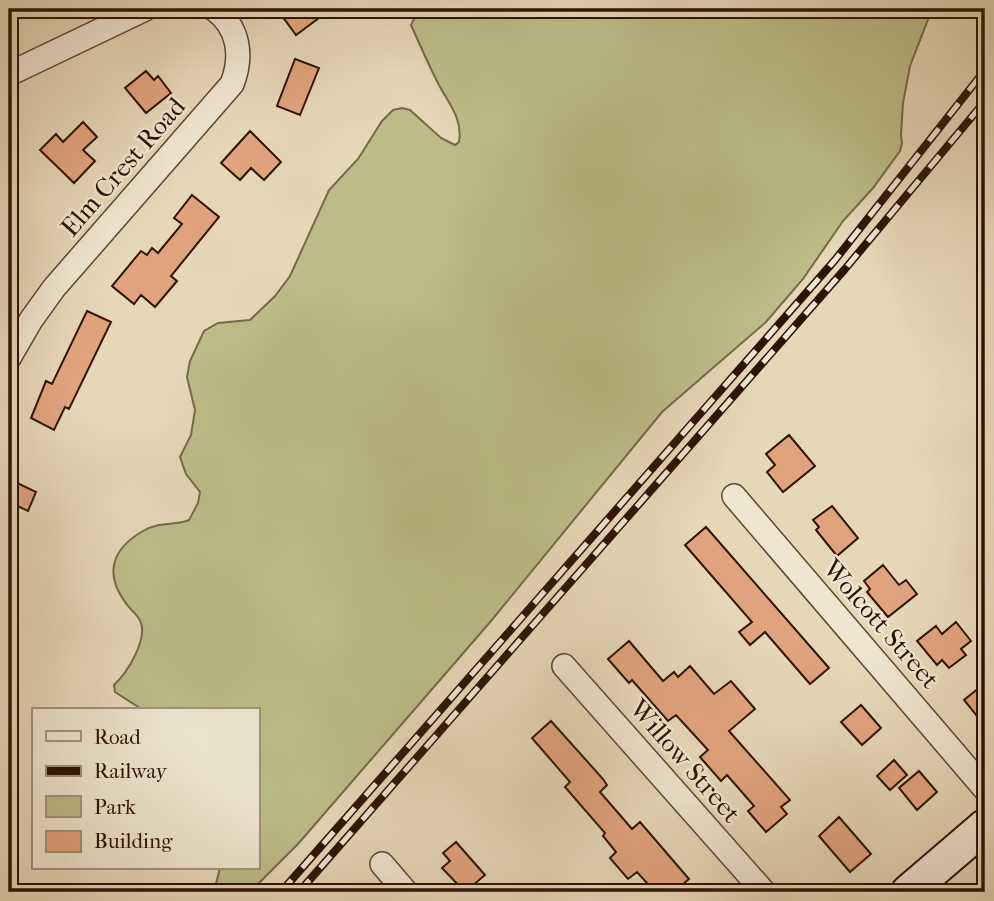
<svg xmlns="http://www.w3.org/2000/svg" width="994" height="901" font-family="'IM FELL French Canon',serif">
	<rect width="100%" height="100%" fill="#e6d7b7"/>
	<filter id="stains"><feTurbulence type="fractalNoise" baseFrequency=".00286" numOctaves="4"/><feColorMatrix values="0 0 0 0 .2 0 0 0 0 .09 0 0 0 0 .02 0 0 0 .5 -.17"/></filter>
	<radialGradient id="worn" r=".72"><stop offset=".6" stop-color="#630" stop-opacity="0"/><stop offset="1" stop-color="#630" stop-opacity=".3"/></radialGradient>
	<path fill="#bdbc89" stroke="#766848" stroke-width="2" d="M419,9H932L910,66L903,103L901,135L902,143L900,151L873,188L843,221L803,279L766,322L662,412L491,621L298,844L250,892H214L220,868H257V710H143L115,692L114,685C127,673 147,641 141,623C139,616 133,612 128,606C104,576 110,550 143,531C160,521 175,526 189,520L198,503L200,492L186,474L180,457L191,435L195,410L187,377L190,361L204,331L218,323L250,320L275,296L290,276L329,190L358,159L382,121L393,110L402,108L410,110L441,138L455,145L459,142C463,119 449,104 439,85C429,66 420,45 411,25Z"/>
	<path fill="#e1a37d" stroke="#2e1406" stroke-width="2" d="M277,9H331L296,35Z
		M295,59L319,68L300,115L277,106Z
		M146,71L154,80L158,76L171,93L146,113L125,88Z
		M83,122L97,137L83,150L95,161L74,183L40,150L56,134L63,142Z
		M250,131L281,162L264,180L251,168L240,180L221,163Z
		M192,195L219,217L171,276L177,281L155,307L141,295L134,304L112,286L141,251L147,255L152,248L158,253L182,224L174,218Z
		M87,311L111,322L69,409L65,407L54,430L31,418L46,381L52,384Z
		M789,435L815,466L783,492L767,472L775,465L766,454Z
		M9,479L36,492L28,511L9,502Z
		M832,506L858,538L837,556L816,530L819,527L813,520Z
		M706,527L829,668L810,684L765,632L750,645L739,632L752,622L685,545Z
		M883,565L899,585L906,580L917,594L888,617L867,592L870,589L864,581Z
		M956,622L971,641L961,649L966,655L949,668L942,660L937,665L917,641L936,626L942,634Z
		M629,641L663,681L674,672L678,677L690,666L714,694L731,681L755,709L729,731L790,800L781,807L787,814L766,832L748,811L754,806L727,775L721,781L700,757L708,750L676,715L668,721L632,680L629,683L608,659Z
		M985,683V726L964,700Z
		M861,705L881,728L862,745L841,722Z
		M551,721L603,779L607,785L600,792L632,829L640,822L689,879L674,892H655L637,872L628,879L610,858L616,852L603,836L605,833L565,787L570,782L532,738Z
		M894,760L907,775L890,790L877,776Z
		M919,771L937,792L917,810L899,788Z
		M839,817L871,854L850,872L819,836Z
		M456,842L485,875L465,892L442,868L450,861L443,853Z"/>
	<g fill="none" stroke-linecap="round" stroke-linejoin="round">
		<g stroke="#5c4532" stroke-width="26">
			<path id="street" d="M9,74L145,9
				M9,358L31,320L54,288L232,84C243,56 239,27 214,9
				M734,496L985,789
				M564,666L764,892
				M382,864L406,892"/>
		</g>
		<g stroke="#2e1406" stroke-width="37">
			<path id="secondary" d="M908,892L985,826"/>
		</g>
		<use href="#street" stroke="#efe5d0" stroke-width="23"/>
		<use href="#secondary" stroke="#efe5d0" stroke-width="33"/>
		<g stroke="#2e1406" stroke-width="8">
			<path id="rail" d="M281,892L835,260L985,70
				M299,892L845,269L985,101"/>
		</g>
		<use href="#rail" stroke="#efe5d0" stroke-width="5" stroke-dasharray="16" stroke-linecap="butt"/>
	</g>
	<g text-anchor="middle" dominant-baseline="central" stroke-width="5" stroke-linejoin="round" paint-order="stroke">
		<g font-size="26" fill="#2e1406" stroke="#efe5d0">
			<text transform="translate(123 167) rotate(-49)">Elm Crest Road</text>
			<text transform="translate(881 624) rotate(49)">Wolcott Street</text>
			<text transform="translate(685 761) rotate(49)">Willow Street</text>
		</g>
	</g>
	<rect width="994" height="901" fill="none" stroke="#e6d7b7" stroke-width="35"/>
	<rect x="10" y="10" width="973" height="880" fill="none" stroke="#2e1406" stroke-width="3.5"/>
	<rect x="18" y="18" width="959" height="866" fill="none" stroke="#2e1406" stroke-width="2"/>
	<rect x="32" y="708" width="228" height="161" fill="#efe5d0" stroke="#a2917f" stroke-width="2"/>
	<rect x="46" y="731" width="35" height="10" fill="#efe5d0" stroke="#a2917f" stroke-width="2"/>
	<text x="94" y="744" font-size="21" fill="#2e1406">Road</text>
	<rect x="46" y="766" width="35" height="10" fill="#2e1406" stroke="#a2917f" stroke-width="2"/>
	<text x="94" y="778" font-size="21" fill="#2e1406">Railway</text>
	<rect x="46" y="796" width="35" height="21" fill="#bdbc89" stroke="#a2917f" stroke-width="2"/>
	<text x="94" y="814" font-size="21" fill="#2e1406">Park</text>
	<rect x="46" y="831" width="35" height="21" fill="#e1a37d" stroke="#a2917f" stroke-width="2"/>
	<text x="94" y="848" font-size="21" fill="#2e1406">Building</text>
	<rect width="100%" height="100%" filter="url(#stains)"/>
	<rect width="100%" height="100%" fill="url(#worn)"/>
</svg>
